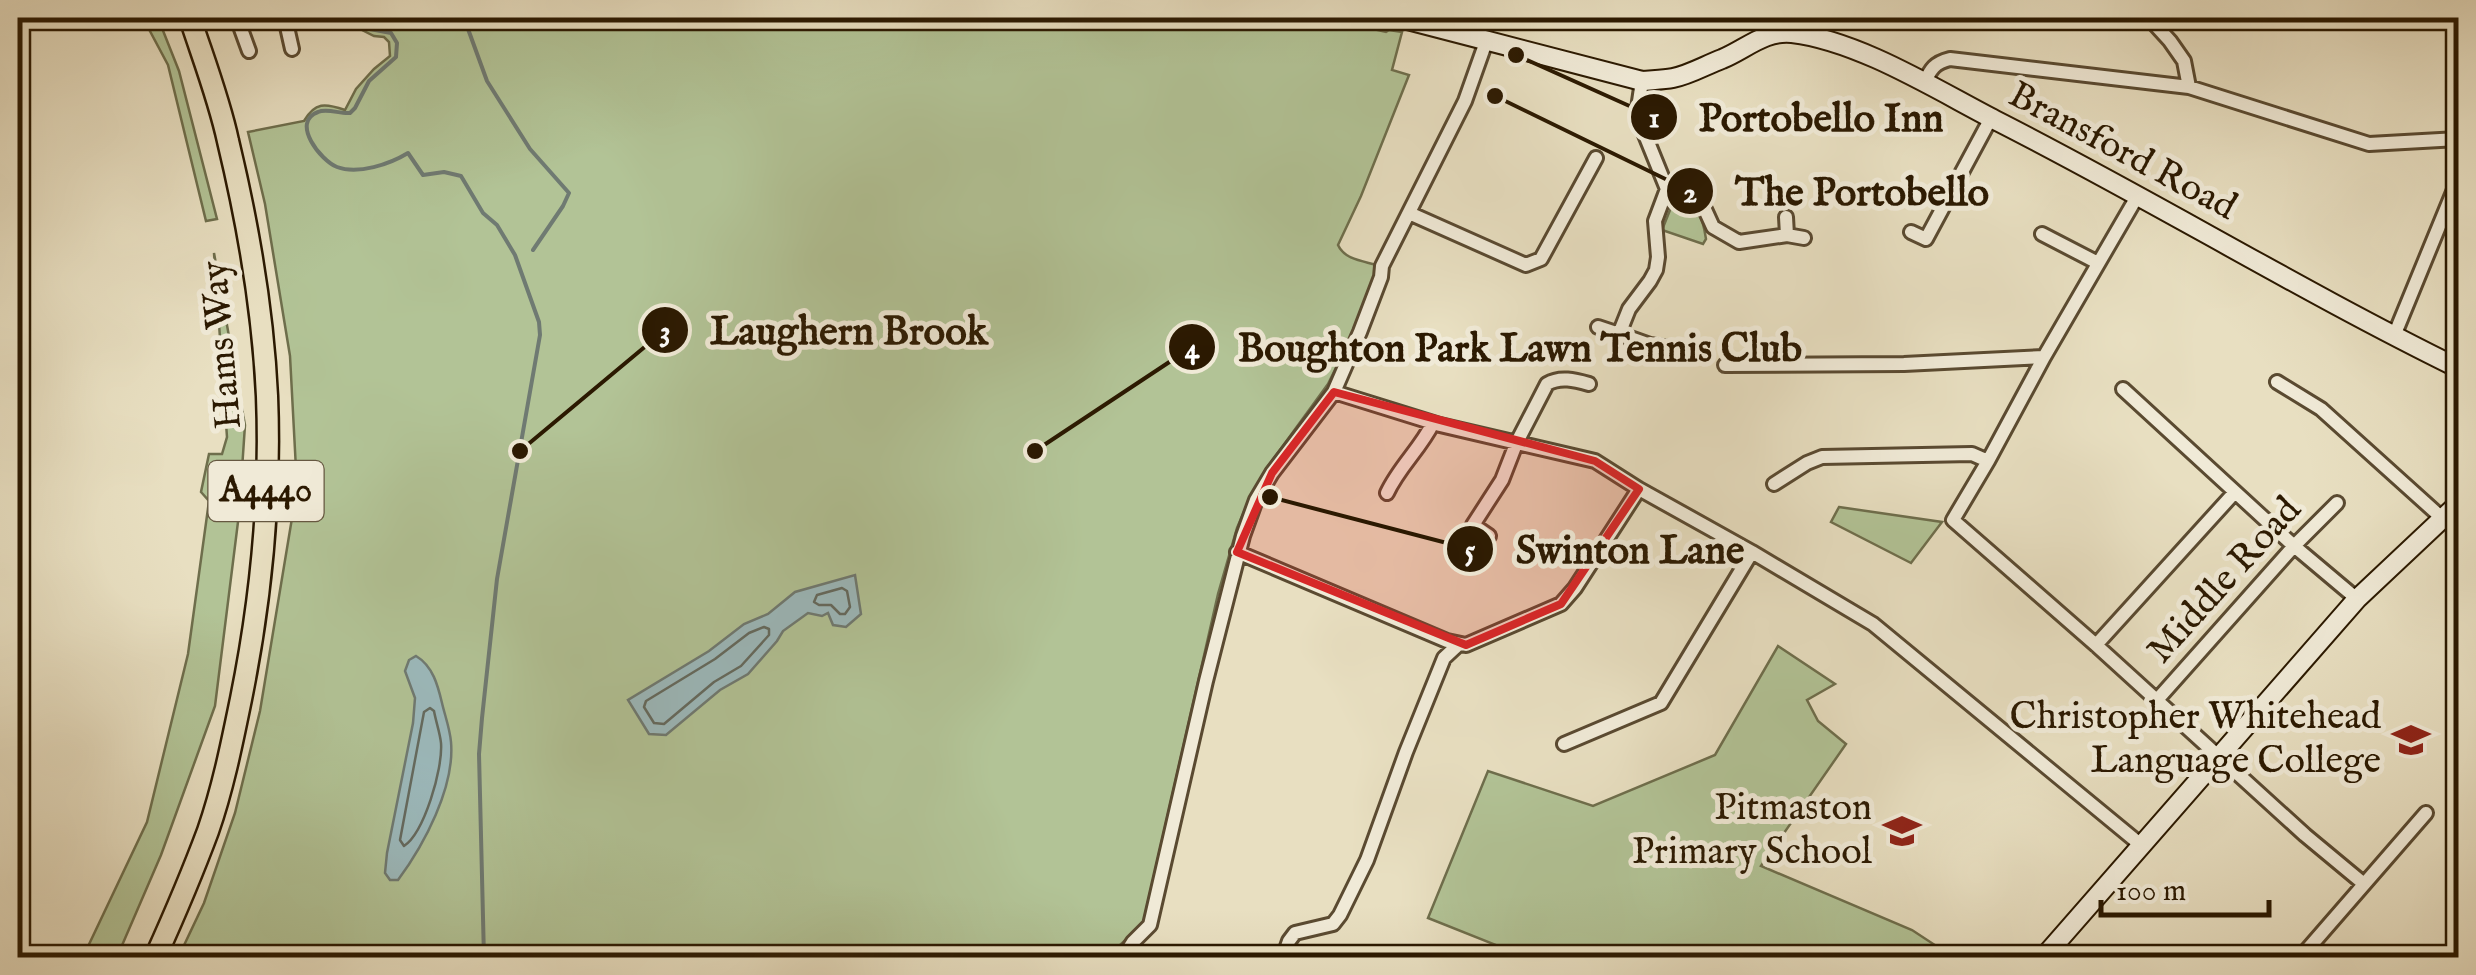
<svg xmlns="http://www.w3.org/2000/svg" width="2476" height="975" font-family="'IM FELL English',serif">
	<rect width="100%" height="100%" fill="#e8dfc1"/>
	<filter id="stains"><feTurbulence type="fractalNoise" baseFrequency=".002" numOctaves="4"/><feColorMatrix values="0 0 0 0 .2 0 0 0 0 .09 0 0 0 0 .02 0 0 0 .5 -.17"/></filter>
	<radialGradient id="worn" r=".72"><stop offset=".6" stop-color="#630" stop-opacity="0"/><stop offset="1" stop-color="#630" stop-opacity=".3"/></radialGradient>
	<path fill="#b2c396" stroke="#6e6e4c" stroke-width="2.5" d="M143,18H158L179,71L217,219L206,221L168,65Z
		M360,18H1317L1374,25L1377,30L1386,32L1389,30L1402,32L1392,70L1409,75L1361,196L1338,245C1345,260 1363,261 1377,265L1376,271L1355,329L1328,384L1266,469L1249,500L1237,528L1218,594L1143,924L1120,945L1115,957L178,958L204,903L235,813L260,711L297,488L290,356L265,204L248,132L304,121C315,102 325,103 345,110L356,89L374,69L390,56L389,42L384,37L374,36L362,30Z
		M1676,195C1698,199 1703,219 1706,239L1703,244L1662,230Z
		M214,253L245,425L239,514L215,706L161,855L117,957H83L147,822L188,654L209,501L201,492L209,454H222L227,437Z
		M1839,507L1942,522L1911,563L1831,522Z
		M1778,646L1835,684L1807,700L1818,721L1846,744L1761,866L1912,930L1953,957H1526L1428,918L1488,771L1593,806L1715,755Z"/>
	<path fill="#9cbabd" stroke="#6f7a72" stroke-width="2.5" d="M855,575L861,614L846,627L833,625L828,613L822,616L808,613L783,631L777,641L748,674L720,690L666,735L649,734L628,700L709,651L744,624L768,614L795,592Z
		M416,656C433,666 438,686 442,703C445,716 450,729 451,742C455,787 424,845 398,880H390L385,873L387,853L413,723L415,698L405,671L409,660Z"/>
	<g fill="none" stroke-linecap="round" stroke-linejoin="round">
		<path stroke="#646a5f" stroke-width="2.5" d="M842,588L847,591L850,607L845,614H840L831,605H819L814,602L817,595Z
			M764,627L769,629V635L741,666L714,682L664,724L654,723L644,707L646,701L715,659L749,633Z
			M430,708L434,711C436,722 440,733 441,743C443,769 424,833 404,846L400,840L424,712Z"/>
		<path stroke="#6f7a72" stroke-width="4" d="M365,18L370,29L391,33L397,43L396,57L369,81L355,108L350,113C340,114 327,108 318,112C290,122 321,161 337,167C358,175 390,164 408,153L423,175L444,172L461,176L483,213L497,225L515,255L539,322L540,335L497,579L482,718L479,754L484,958
			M464,18L487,81L530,149L569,193L563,206L533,250"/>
		<g stroke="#5a4a31" stroke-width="18">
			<path id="minor" d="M237,18L249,51
				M285,18L292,49
				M2149,18L2170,41L2184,61L2189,87
				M1642,81L1637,115L1667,189L1655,221L1658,257L1656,270L1650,281L1629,309L1619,334L1650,345L1705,354
				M1924,83C1931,69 1934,63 1950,59L2189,87L2369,144L2458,139
				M1667,189H1684L1695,193L1702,203L1713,227L1739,242L1787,235L1804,238
				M2138,195L2044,357L1988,461L1953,520L2096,645L2305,835L2364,884
				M1409,213L1526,265L1541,259L1596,158
				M1786,217L1787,235
				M1911,232L1926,239L1991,118
				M2042,234L2098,263
				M1598,327L1619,334
				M2394,336L2458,180
				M1725,365L1904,364L2044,357
				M2277,382L2321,409L2442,518
				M2123,389L2294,546L2357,599
				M1334,392L1440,425L1595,461L1639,489L1752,552L1873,624L2141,845
				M1774,484L1807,463L1822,457L1972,454L1988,461
				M1387,493C1399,467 1420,449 1433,423
				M1489,536L1473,525L1502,480L1516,444L1547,384C1560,376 1575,380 1589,384
				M1237,552L1447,641L1466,645L1561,604L1575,588L1639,489
				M2096,645L2235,492
				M2157,700L2294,546L2337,503
				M1564,744L1661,703L1752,552
				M1123,958L1133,942L1150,925L1206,681L1243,536L1256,500L1272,473L1334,392L1360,332L1381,277L1382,266L1465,101L1487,39
				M1283,958L1289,941L1295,933L1333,924L1340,915L1367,860L1406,752L1444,658L1459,644
				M2300,958L2426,813"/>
		</g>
		<g stroke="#2b1901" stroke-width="22">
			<path id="secondary" d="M1400,18L1642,81C1652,80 1663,80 1673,78C1689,75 1706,65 1722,59C1746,49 1765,30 1792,33C1859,41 1935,89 1995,120C2151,199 2301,291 2458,368
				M2043,958L2357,599L2458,504"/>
		</g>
		<g stroke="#2b1901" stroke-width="25">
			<path id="trunk" d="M155,958C174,916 192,874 208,831C223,788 232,743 241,699C261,600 271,497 267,396C263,311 248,224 228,141C219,99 203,58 190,18"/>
		</g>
		<use href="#minor" stroke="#f0ead7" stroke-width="12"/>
		<use href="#secondary" stroke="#f0ead7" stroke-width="18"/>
		<use href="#trunk" stroke="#e8dfc1" stroke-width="20"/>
	</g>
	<path fill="#d62828" fill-opacity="0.2" stroke="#d62828" stroke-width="8" stroke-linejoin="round" d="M1334,392L1595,461L1639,489L1561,604L1466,645L1237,552L1272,473Z"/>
	<defs>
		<g id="school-bare" transform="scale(3)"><path d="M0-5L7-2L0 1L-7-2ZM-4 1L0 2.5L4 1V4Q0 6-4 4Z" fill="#8f2418" stroke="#f0ead7" stroke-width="2.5" paint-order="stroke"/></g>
	</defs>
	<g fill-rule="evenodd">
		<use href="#school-bare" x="2411" y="740"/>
		<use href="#school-bare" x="1902" y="831"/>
	</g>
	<g text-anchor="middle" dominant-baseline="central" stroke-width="10" stroke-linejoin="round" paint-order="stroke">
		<rect fill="#f0ead7" stroke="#665841" stroke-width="2.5" x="208.5" y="461" width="115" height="60" rx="8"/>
		<g font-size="35" font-weight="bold" fill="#2b1901">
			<text x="266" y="491">A4440</text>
		</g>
		<g font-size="38" fill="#2b1901" stroke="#f0ead7">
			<text transform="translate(2122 152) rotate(28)">Bransford Road</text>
			<text transform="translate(223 345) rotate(-95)">Hams Way</text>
			<text transform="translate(2225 581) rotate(-48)">Middle Road</text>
		</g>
		<g font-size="38" fill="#2b1901" stroke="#f0ead7" text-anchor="end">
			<text x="2381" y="718">Christopher Whitehead<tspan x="2381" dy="44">Language College</tspan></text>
			<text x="1872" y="809">Pitmaston<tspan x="1872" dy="44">Primary School</tspan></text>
		</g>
	</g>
	<path fill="none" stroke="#2b1901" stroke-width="4" d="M1516 55L1654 117M1495 96L1690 191M520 451L665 330M1035 451L1192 347M1270 497L1470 549"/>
	<g fill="#2b1901" stroke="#f0ead7" stroke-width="4">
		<circle cx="1516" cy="55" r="10"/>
		<circle cx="1495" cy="96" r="10"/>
		<circle cx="520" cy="451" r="10"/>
		<circle cx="1035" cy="451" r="10"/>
		<circle cx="1270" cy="497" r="10"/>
		<circle cx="1654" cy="117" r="25"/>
		<circle cx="1690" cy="191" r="25"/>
		<circle cx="665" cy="330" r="25"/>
		<circle cx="1192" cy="347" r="25"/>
		<circle cx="1470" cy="549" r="25"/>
	</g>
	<g font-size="30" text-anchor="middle" font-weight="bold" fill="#fff">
		<text x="1654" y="127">1</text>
		<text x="1690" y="202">2</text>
		<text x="665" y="340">3</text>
		<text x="1192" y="358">4</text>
		<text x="1470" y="560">5</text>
	</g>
	<g font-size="40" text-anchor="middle" font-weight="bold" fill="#2b1901" stroke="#f0ead7" stroke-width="10" stroke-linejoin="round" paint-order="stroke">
		<text x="1821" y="131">Portobello Inn</text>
		<text x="1862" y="205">The Portobello</text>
		<text x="849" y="344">Laughern Brook</text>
		<text x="1520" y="361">Boughton Park Lawn Tennis Club</text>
		<text x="1630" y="563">Swinton Lane</text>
	</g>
	<rect width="2476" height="975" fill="none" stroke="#e8dfc1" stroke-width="60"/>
	<rect x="20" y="20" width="2436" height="935" fill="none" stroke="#2b1901" stroke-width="5"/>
	<rect x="30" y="30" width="2416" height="915" fill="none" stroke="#2b1901" stroke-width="2.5"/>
	<path d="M2101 900v15h168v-15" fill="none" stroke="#2b1901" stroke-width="5"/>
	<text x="2116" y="900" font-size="30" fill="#2b1901" stroke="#f0ead7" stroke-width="8" paint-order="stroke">100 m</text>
	<rect width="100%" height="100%" filter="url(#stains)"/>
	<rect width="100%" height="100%" fill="url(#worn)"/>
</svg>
